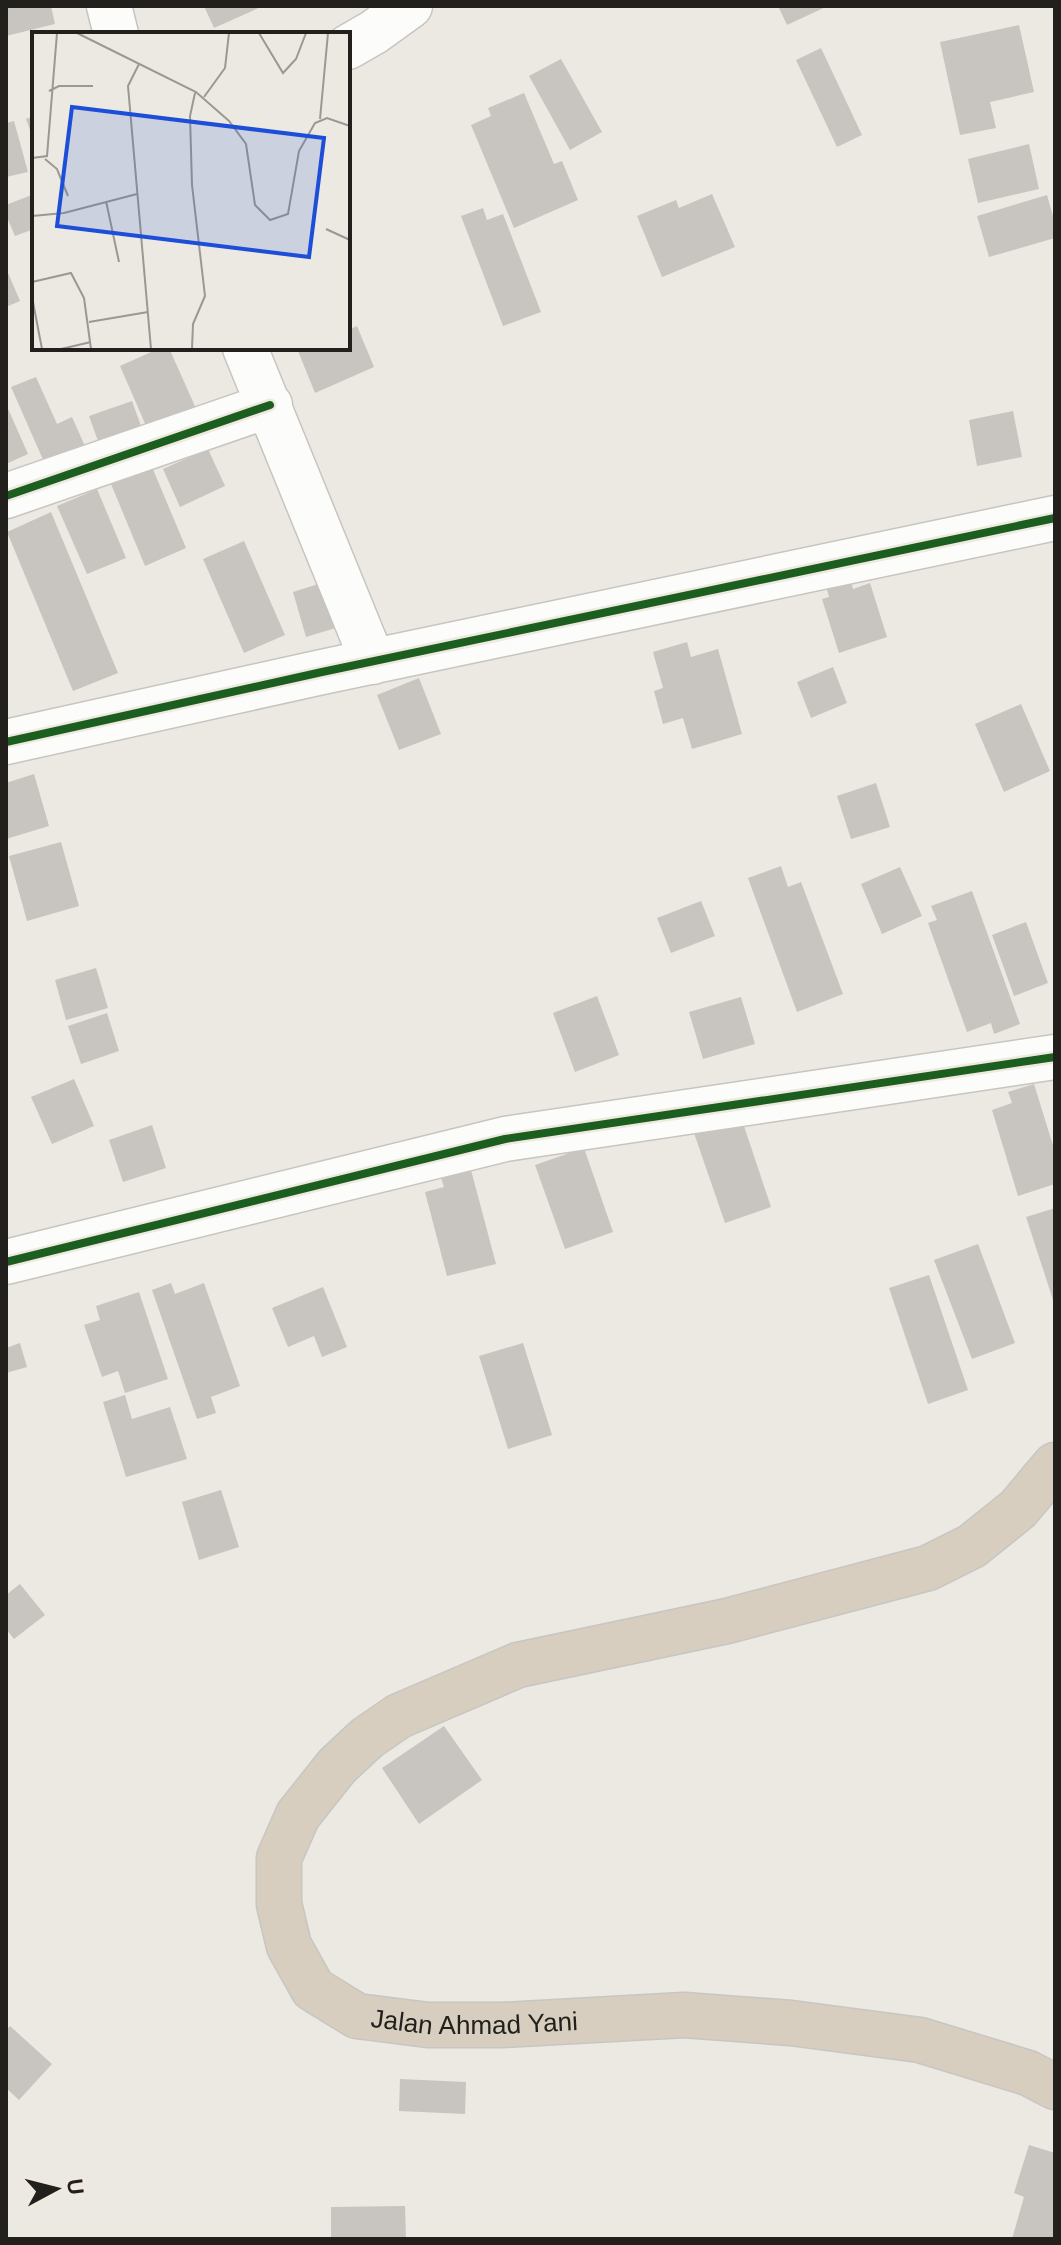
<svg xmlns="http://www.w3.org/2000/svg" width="1061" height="2245" font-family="Arial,sans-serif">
	<rect width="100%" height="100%" fill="#ece8e2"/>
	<path fill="#c8c5c0" d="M6,6H51L55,24L6,36Z
		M204,6H263L214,28Z
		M778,6H828L787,25Z
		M1019,25L1034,92L990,102L996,128L960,135L940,42Z
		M821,48L862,135L837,147L796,60Z
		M561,59L602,132L570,150L529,76Z
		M524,93L554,164L562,161L578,200L514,228L471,125L491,116L488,108Z
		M34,116V141L26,119Z
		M14,121L28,172L6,177V123Z
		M1029,144L1039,189L978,203L968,159Z
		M34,194V229L15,236L6,215V205Z
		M712,194L735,247L662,277L637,216L676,200L679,208Z
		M1047,195L1055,223V238L989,257L977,216Z
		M483,208L487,220L503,214L541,312L503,326L461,216Z
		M6,268L20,301L6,307Z
		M357,326L374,367L315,393L298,351L305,348H348V330Z
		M160,348H169L198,413L150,435L120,366Z
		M36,377L57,424L72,417L88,453L48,471L11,387Z
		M132,401L145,437L102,452L89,416Z
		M6,404L28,454L6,464Z
		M1013,411L1022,457L977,466L969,420Z
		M208,449L225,486L180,507L163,469Z
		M152,467L186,548L145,566L111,484Z
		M97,489L126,558L87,574L57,506Z
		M51,512L118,673L73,691L7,532Z
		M244,541L285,635L244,653L203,559Z
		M849,574L853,589L870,583L887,637L839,653L822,599L829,597L825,582Z
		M328,581L342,626L306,637L293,592Z
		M687,642L691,657L718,649L742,734L692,749L683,718L663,724L654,691L663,688L653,652Z
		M833,667L847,703L811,718L797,682Z
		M419,678L441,734L399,750L377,695Z
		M1021,704L1050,771L1004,792L975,724Z
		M34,774L49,826L6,839V783Z
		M876,783L890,827L851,839L837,796Z
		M61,842L79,906L27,921L9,856Z
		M781,866L788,887L801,882L843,994L797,1012L748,878Z
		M900,867L922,916L882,934L861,884Z
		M972,891L1020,1024L994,1034L991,1023L967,1032L928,923L937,920L931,906Z
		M701,901L715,936L671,953L657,918Z
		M1026,922L1048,983L1014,996L992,935Z
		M96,968L108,1008L66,1020L55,980Z
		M597,996L619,1055L575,1072L553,1013Z
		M741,997L755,1044L703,1059L689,1012Z
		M107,1013L119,1051L81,1064L68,1026Z
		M74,1079L94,1126L52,1144L31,1097Z
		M1034,1084L1055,1152V1184L1018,1196L992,1110L1012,1103L1008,1092Z
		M741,1117L771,1207L725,1223L694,1133Z
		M152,1125L166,1168L123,1182L109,1140Z
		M584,1148L613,1232L565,1249L535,1165Z
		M471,1170L496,1264L447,1276L425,1192L444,1187L441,1178Z
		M1055,1208V1303H1054L1026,1217Z
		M978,1244L1015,1343L972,1359L934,1260Z
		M929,1275L968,1390L928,1404L889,1288Z
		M171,1283L175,1294L204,1283L240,1386L211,1397L216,1413L197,1419L152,1290Z
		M323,1287L347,1347L322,1357L314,1336L288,1347L272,1308Z
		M139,1292L168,1379L125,1393L118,1371L102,1377L84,1325L100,1320L96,1306Z
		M20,1343L27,1367L6,1373V1348Z
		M523,1343L552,1435L508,1449L479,1356Z
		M125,1395L132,1419L170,1407L187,1459L126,1477L103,1402Z
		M221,1490L239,1547L199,1560L182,1502Z
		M20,1584L45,1615L14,1639L6,1629V1595Z
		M444,1726L482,1780L419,1824L382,1768Z
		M10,2026L52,2064L19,2100L6,2088V2030Z
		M400,2079L466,2082L465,2114L399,2111Z
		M1029,2145L1055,2153V2239H1012L1024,2197L1014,2193Z
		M405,2206L406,2239H331V2207Z"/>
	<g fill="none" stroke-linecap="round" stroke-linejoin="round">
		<g stroke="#c8c5c0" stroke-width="47">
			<path id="minor" d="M109,6L116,34
				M348,47L374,32L410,6
				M245,348L373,662
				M6,496L270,405
				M6,742L322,672L1055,518
				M6,1262L505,1139L1055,1057"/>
		</g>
		<g stroke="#c7c6c3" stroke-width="47">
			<g id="highway">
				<path id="s1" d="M1055,1465L1018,1509L972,1546L928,1568L727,1621L518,1665L399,1716L367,1738L337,1766L298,1815L279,1858V1904L289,1946L313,1989L357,2016L428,2025H502L684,2015L791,2023L920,2040L1028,2073L1055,2087"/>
			</g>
		</g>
		<use href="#minor" stroke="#fcfcfb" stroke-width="44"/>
		<use href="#highway" stroke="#d7cebf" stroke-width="44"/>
		<g stroke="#efe9df" stroke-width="13">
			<path id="cycleway" d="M6,496L270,405
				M6,742L322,672L1055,518
				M6,1262L505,1139L1055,1057"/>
		</g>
		<use href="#cycleway" stroke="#1b5e20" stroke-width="8"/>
	</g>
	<g text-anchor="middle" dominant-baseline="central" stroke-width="6" stroke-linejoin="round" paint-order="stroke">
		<g font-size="26" fill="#22201c" stroke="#efe9df">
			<text stroke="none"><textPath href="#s1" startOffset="1214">Jalan Ahmad Yani</textPath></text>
		</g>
	</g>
	<g transform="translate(32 32)">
		<rect width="318" height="318" fill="#ece8e2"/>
		<path fill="none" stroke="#9b9893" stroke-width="2" d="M45,1L164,60L197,89L214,112L223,173L238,188L256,182L267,119L283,91L295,86L318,94M227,1L251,41L264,27L274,1M107,32L96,54L119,317M17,59L27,54H61M172,65L193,36L197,1M288,87L296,1M0,126L15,124L25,1M13,127L25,137L36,164M74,169L87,230M0,184L32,181L105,162M294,197L318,208M0,250L39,241L52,266L59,317M0,265L10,317M57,290L116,280M29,317L59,310M160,317L161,292L173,264L160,153L158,84L163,61"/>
		<path fill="#1d4ed8" fill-opacity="0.15" stroke="#1d4ed8" stroke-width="4" d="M40,75L292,106L277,225L25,194Z"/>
		<rect width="318" height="318" fill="none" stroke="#22201c" stroke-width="4"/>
	</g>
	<rect width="1061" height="2245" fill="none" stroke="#22201c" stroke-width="16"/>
	<g transform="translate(56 2189) rotate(83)" stroke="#efe9df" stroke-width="6" paint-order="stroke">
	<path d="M0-6L14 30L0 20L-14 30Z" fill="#22201c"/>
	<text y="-12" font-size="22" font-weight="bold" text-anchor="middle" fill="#22201c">U</text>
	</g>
</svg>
